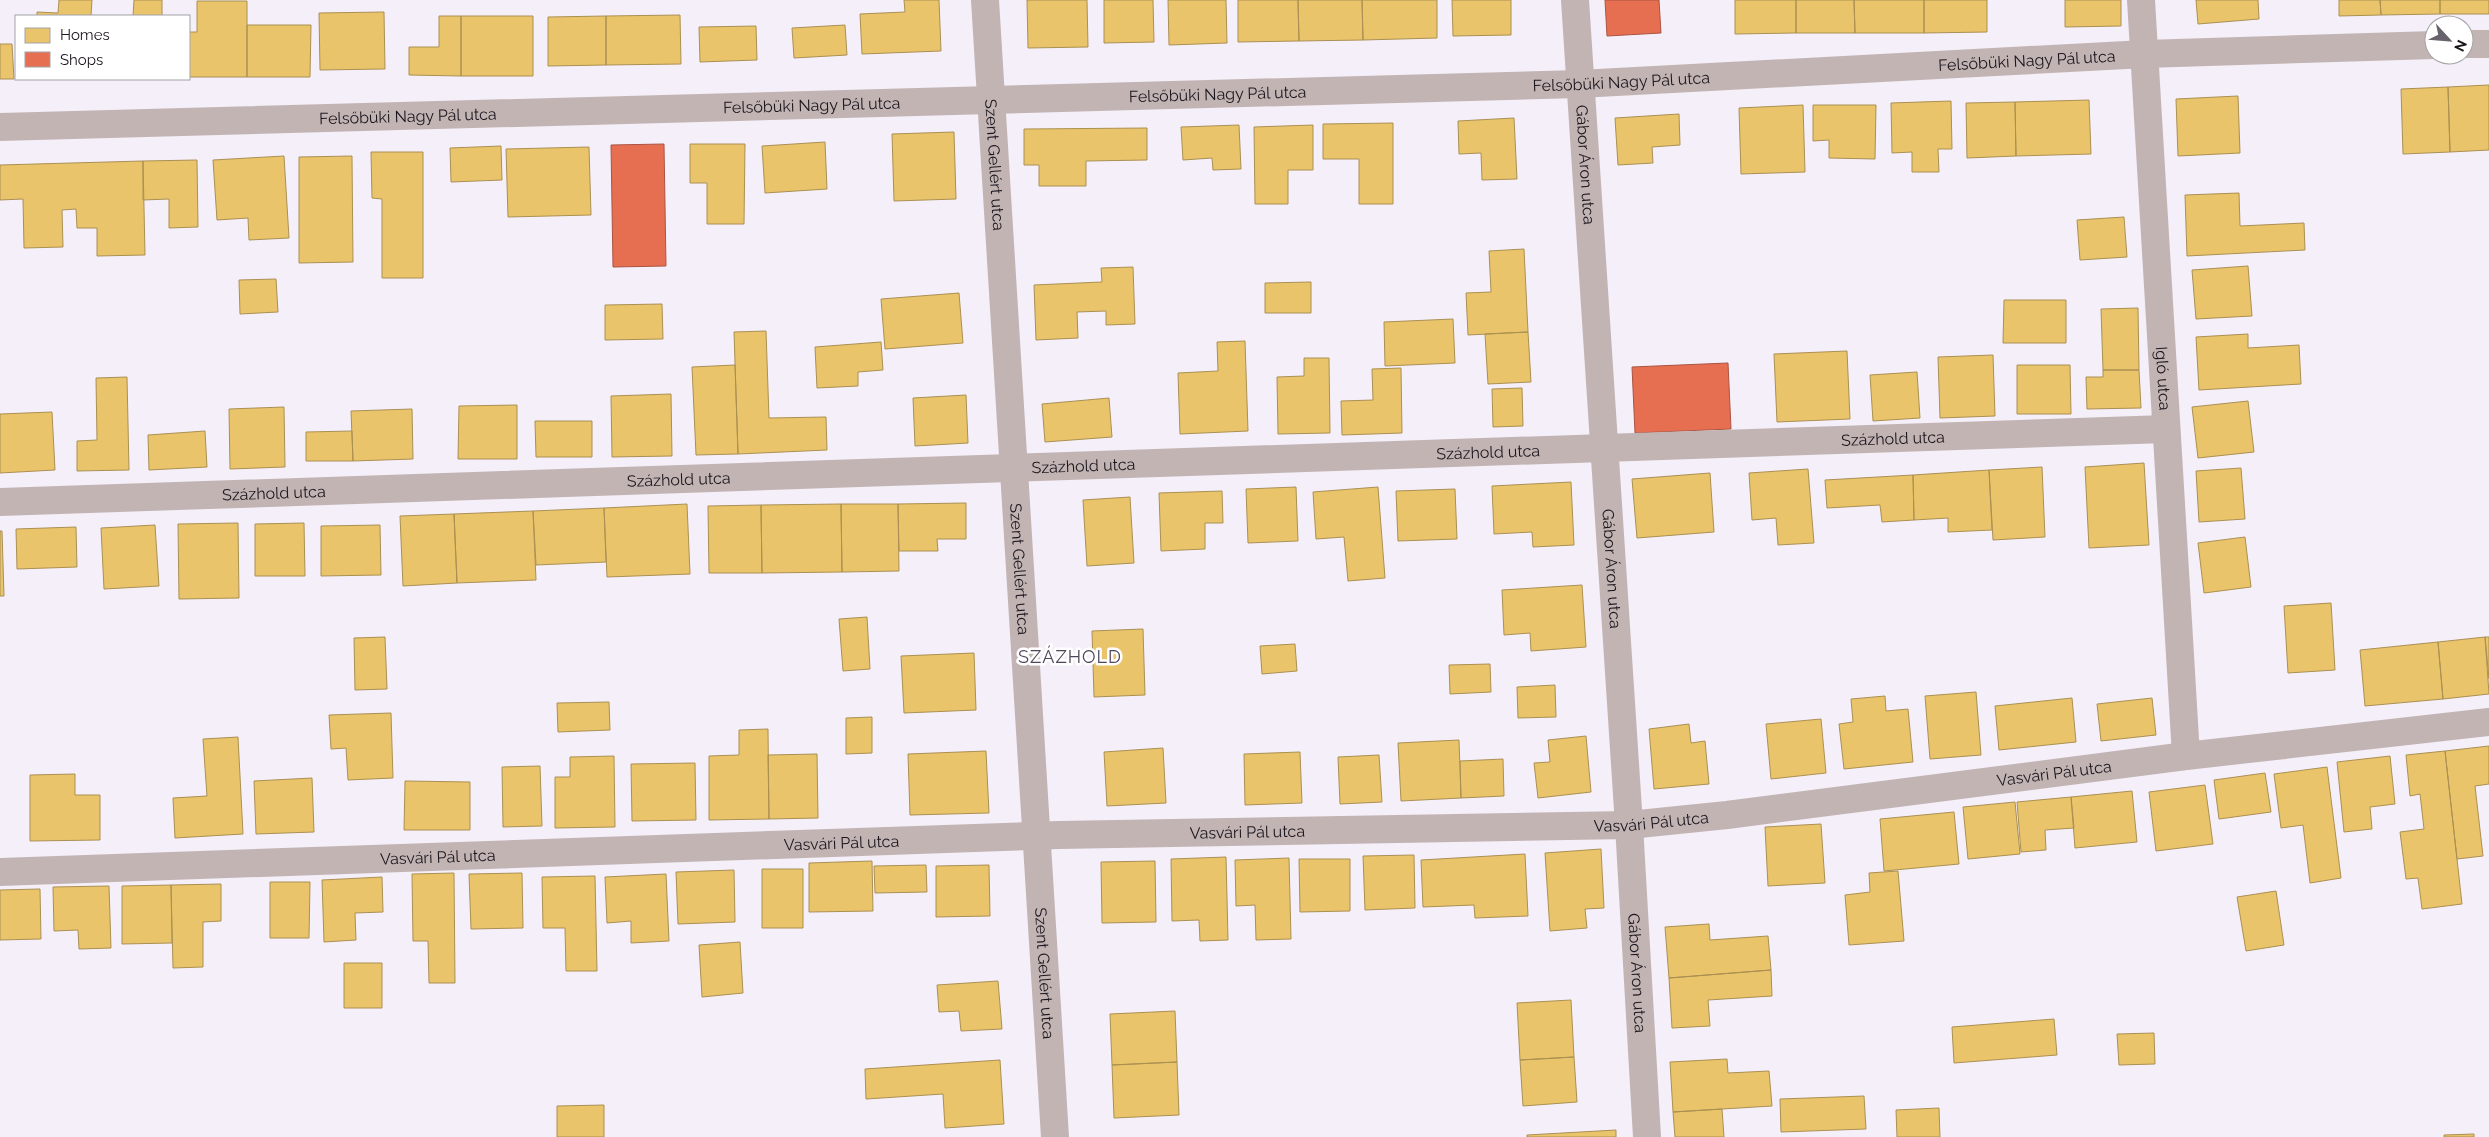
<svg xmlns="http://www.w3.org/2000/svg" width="2489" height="1137" font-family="Raleway,sans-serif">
	<rect width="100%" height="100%" fill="#f5effa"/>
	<path fill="#e9c46a" stroke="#ab9053" d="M59,0H92L91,16H37V12L58,13Z
		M134,0H162V16H133Z
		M904,0H939L941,51L862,54L860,14L905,12Z
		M1027,0H1087L1088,47L1028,48Z
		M1104,0H1153L1154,42L1104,43Z
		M1168,0H1226L1227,43L1169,45Z
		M1238,0H1298L1299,41L1238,42Z
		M1298,0H1362L1363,40L1299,41Z
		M1362,0H1437V38L1363,40Z
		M1452,0H1511V35L1453,36Z
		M1735,0H1796V33L1735,34Z
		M1796,0H1854L1855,33H1796Z
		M1854,0H1924V33H1855Z
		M1924,0H1987V32L1924,33Z
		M2065,0H2121V26L2065,27Z
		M2196,0H2258L2259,19L2198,24Z
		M2339,0H2380L2381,15L2339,16Z
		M2380,0H2440V14L2381,15Z
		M2440,0H2489V14H2440Z
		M197,1H247V77H189V32H197Z
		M384,12L385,69L320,70L319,13Z
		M680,15L681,64L606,65V16Z
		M439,16H461V76L409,75V47H439Z
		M461,16H533V76H461Z
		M606,16V65L548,66V17Z
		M247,25H311L310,77H247Z
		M845,25L847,55L794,58L792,28Z
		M756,26L757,60L700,62L699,27Z
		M0,44H12L14,79H0Z
		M2489,85V150L2450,152L2448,87Z
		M2448,87L2450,152L2403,154L2401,89Z
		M2238,96L2240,153L2178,156L2176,99Z
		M2089,100L2091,154L2016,156L2015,102Z
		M1951,101L1952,149H1938L1939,172H1912V152L1892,153L1891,103Z
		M2015,102L2016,156L1967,158L1966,103Z
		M1803,105L1805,172L1741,174L1739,108Z
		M1813,105H1876L1875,159L1829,158V140L1813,141Z
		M1679,114L1680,145L1652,147L1653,163L1618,165L1615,118Z
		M1514,118L1517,179L1482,180L1481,153L1459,154L1458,121Z
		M1393,123V204H1359V159H1323V124Z
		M1239,125L1241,169L1213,170L1212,158L1183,160L1181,127Z
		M1313,125V170H1288V204H1255L1254,127Z
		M1147,128V160L1086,161V186H1039V165H1024V129Z
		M954,132L956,199L894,201L892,134Z
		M825,142L827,189L765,193L762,146Z
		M690,144H745L744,224H707V183H690Z
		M501,146L502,180L451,182L450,148Z
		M589,147L591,215L508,217L506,149Z
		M371,152H423V278H382V199L372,198Z
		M284,156L289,238L249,240L248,218L217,220L213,160Z
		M352,156L353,262L299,263V157Z
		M197,160L198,227L169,228V199L143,200V161Z
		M143,161L145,255L97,256V228H77L76,209L62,210L63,247L24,248L23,199L0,200V165Z
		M2239,193L2240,226L2304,223L2305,250L2187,256L2185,195Z
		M2124,217L2127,257L2080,260L2077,220Z
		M1524,249L1528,332L1468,335L1466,293L1491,292L1489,251Z
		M2248,266L2252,316L2196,319L2192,270Z
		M1133,267L1135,324L1106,325V311L1077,312L1078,338L1036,340L1034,285L1102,282L1101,268Z
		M276,279L278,312L240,314L239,280Z
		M1311,282V313H1265V283Z
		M959,293L963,343L885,349L881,299Z
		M2004,300H2066V343H2003Z
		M662,304L663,339L605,340V305Z
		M2138,308L2139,370H2103L2101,309Z
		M1453,319L1455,363L1385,366L1384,322Z
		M766,331L769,418L826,417L827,450L738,454L734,332Z
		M1528,332L1531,382L1488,384L1485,334Z
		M2248,334V348L2299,345L2301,384L2199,390L2196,337Z
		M1245,341L1248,431L1180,434L1178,373L1218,371L1217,342Z
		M881,342L883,370L858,372V386L817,388L815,347Z
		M1847,351L1850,419L1777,422L1774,354Z
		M1993,355L1995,416L1940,418L1938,357Z
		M1304,358H1329L1330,433L1278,434L1277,377L1304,376Z
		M735,365L738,454L696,455L692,367Z
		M2017,365H2070L2071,414H2017Z
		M1401,368L1402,433L1342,435L1341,401L1373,400L1372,369Z
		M2103,370H2139L2141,408L2087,409L2086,377H2103Z
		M1917,372L1920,418L1873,421L1870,375Z
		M127,377L129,470L77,471V441L97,440L96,378Z
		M1522,388L1523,426L1493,427L1492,389Z
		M671,394L672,456L612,457L611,396Z
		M966,395L968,443L915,446L913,398Z
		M1109,398L1112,437L1045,442L1042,404Z
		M2248,401L2254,452L2198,458L2192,407Z
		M517,405V459H458L459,406Z
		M284,407L285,467L230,469L229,409Z
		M412,409L413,459L353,461L351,411Z
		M52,412L55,470L0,473V414Z
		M535,421H592V457H536Z
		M205,431L207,467L149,470L148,435Z
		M352,431L353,461H306V432Z
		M2144,463L2149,545L2089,548L2085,467Z
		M2042,467L2045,537L1993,540L1989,470Z
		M2241,468L2245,519L2199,522L2196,471Z
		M1808,469L1814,543L1778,545L1776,518L1752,520L1749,473Z
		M1989,470L1992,530L1948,532V518L1914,520L1913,475Z
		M1710,473L1714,532L1637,538L1632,479Z
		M1913,475L1914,520L1882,522L1880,505L1827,508L1825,480Z
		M1571,482L1574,545L1533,547L1532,532L1494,534L1492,486Z
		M1296,487L1298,541L1248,543L1246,489Z
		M1378,487L1385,578L1348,581L1344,537L1316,539L1313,492Z
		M1455,489L1457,539L1398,541L1396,491Z
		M1222,491L1223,523H1205V549L1161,551L1159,493Z
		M1130,497L1134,563L1087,566L1083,500Z
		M966,503V539H937L938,551H899L898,504Z
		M687,504L690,574L607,577L604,508Z
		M841,504H898L899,571L842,572Z
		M841,504L842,572L762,573L761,505Z
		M761,505L762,573H709L708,506Z
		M604,508L606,562L536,565L533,511Z
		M533,511L536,580L457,583L454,514Z
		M454,514L457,583L403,586L400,516Z
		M238,523L239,598L179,599L178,524Z
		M304,523L305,576H255V524Z
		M155,525L159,586L104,589L101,528Z
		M380,525L381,575L321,576V526Z
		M76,527L77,567L17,569L16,529Z
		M0,531H2L4,596H0Z
		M2245,537L2251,587L2204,593L2198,543Z
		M1582,585L1586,647L1531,651L1530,633L1504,635L1502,590Z
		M2331,603L2335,670L2288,673L2284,606Z
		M867,617L870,669L843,671L839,619Z
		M1143,629L1145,695L1094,697L1092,631Z
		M385,637L387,689L355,690L354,638Z
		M2485,637L2489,694L2443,699L2438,642Z
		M2485,637H2489V679Z
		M2438,642L2443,699L2365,706L2360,650Z
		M1295,644L1297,671L1262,674L1260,646Z
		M974,653L976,710L904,713L901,656Z
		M1490,664L1491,692L1450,694L1449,665Z
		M1555,685L1556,717L1518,718L1517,687Z
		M1976,692L1981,755L1930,759L1925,696Z
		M1885,696L1886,711L1908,709L1913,762L1844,769L1839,724L1853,722L1851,699Z
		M2072,698L2076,742L1999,750L1995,706Z
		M2152,698L2156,735L2101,741L2097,704Z
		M609,702L610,730L558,732L557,703Z
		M391,713L393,778L348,780L346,748L331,749L329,715Z
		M872,717V753L846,754V718Z
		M1821,719L1826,773L1771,779L1766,724Z
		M1689,724L1691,743L1705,741L1709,784L1654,789L1649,729Z
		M768,729L769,819L709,820V756L739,755V730Z
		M1586,736L1591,792L1538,798L1534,763L1550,762L1548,740Z
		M238,737L243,834L175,838L173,798L207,796L203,739Z
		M1459,740L1461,798L1401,801L1398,743Z
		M2489,746V784L2475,786L2483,856L2457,859L2445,751Z
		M1163,748L1166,803L1107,806L1104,752Z
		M986,751L989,813L910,815L908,754Z
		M2445,751L2462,904L2422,909L2418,878L2406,879L2400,832L2424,829L2420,794L2410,796L2406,755Z
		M1300,752L1302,803L1245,805L1244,754Z
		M817,754L818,818L769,819L768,755Z
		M1379,755L1382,802L1340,804L1338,757Z
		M614,756L615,827L555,828V777H570V757Z
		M2390,756L2395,804L2370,807L2372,829L2344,832L2337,762Z
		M1503,759L1504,796L1461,798L1460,761Z
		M695,763L696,820L632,821L631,764Z
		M540,766L542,826L503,827L502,767Z
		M2327,767L2341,878L2310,883L2303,825L2281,828L2274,774Z
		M2265,773L2271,812L2219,819L2214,780Z
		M75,774V795H100V840L30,841V775Z
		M312,778L314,832L256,834L254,781Z
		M405,781L470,782V830H404Z
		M2205,785L2213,844L2156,851L2149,792Z
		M2132,791L2137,842L2075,848L2071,797Z
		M2071,797L2074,828L2045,830L2046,850L2021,852L2017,802Z
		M2015,802L2020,854L1968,859L1963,807Z
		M1954,812L1959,864L1884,871L1880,819Z
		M1821,824L1825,883L1768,886L1765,827Z
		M1601,849L1604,908L1585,909L1587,928L1550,931L1545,853Z
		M1525,854L1528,916L1475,918L1474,905L1423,907L1421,860Z
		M1414,855L1415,908L1365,910L1363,856Z
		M1226,857L1228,940L1200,941L1199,920L1172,921L1171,859Z
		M1289,858L1291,939L1256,940L1255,905L1236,906L1235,860Z
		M1299,859H1350V911L1300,912Z
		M872,861L873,911L809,912V863Z
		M1155,861L1156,922L1102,923L1101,862Z
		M926,865L927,892L875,893L874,866Z
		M989,865L990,916L936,917V866Z
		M762,869H803V928H762Z
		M734,870L735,922L678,924L676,872Z
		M1898,871L1904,941L1849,945L1845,895L1870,892L1869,873Z
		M454,873L455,983H429L428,941H413L412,874Z
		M522,873L523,928L471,929L469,874Z
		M666,874L669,941L631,943V921L607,923L605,877Z
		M595,876L597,971H566L565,928H543L542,877Z
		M382,877L383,912L355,913L356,940L324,942L322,880Z
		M270,882H310L309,938H270Z
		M221,884V921L203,922V967L173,968L171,885Z
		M171,885L172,943L122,944V886Z
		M109,886L111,948L79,949L78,930L54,931L53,887Z
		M40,889L41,939L0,940V890Z
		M2276,891L2284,945L2246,951L2237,897Z
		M1709,924L1710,940L1768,936L1771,970L1669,978L1665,927Z
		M740,942L743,993L702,997L699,945Z
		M344,963H382V1008H344Z
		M1771,970L1772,996L1708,1000L1710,1026L1672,1028L1669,978Z
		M998,981L1002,1029L961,1031L959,1011L939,1012L937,985Z
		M1571,1000L1574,1057L1520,1060L1517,1003Z
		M1175,1011L1177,1062L1112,1065L1110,1014Z
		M2054,1019L2057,1055L1954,1063L1952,1027Z
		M2154,1033L2155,1064L2119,1065L2117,1034Z
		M1574,1057L1577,1102L1523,1106L1520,1060Z
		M1727,1059L1728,1073L1769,1071L1772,1106L1673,1112L1670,1062Z
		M1000,1060L1004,1124L945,1128L943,1094L866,1099L865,1069Z
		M1177,1062L1179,1115L1114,1118L1112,1065Z
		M1864,1096L1866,1129L1781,1132L1780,1099Z
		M604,1105V1137H557V1106Z
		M1939,1108L1940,1137H1897L1896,1110Z
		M1722,1109L1724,1137H1675L1673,1112Z
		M1616,1130V1137H1527V1135Z
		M2474,1134V1137H2444V1135Z"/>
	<path fill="#e76f51" stroke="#aa5442" d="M1605,0H1659L1661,33L1607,36Z
		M664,144L666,266L613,267L611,145Z
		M1728,363L1731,429L1635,433L1632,367Z"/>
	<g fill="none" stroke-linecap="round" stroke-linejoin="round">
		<g stroke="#c2b4b3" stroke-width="28">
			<path id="s1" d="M1575,0L1629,825L1647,1137"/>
			<path id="s2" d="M2141,0L2186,756"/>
			<path d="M2464,44H2489"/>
			<path id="s3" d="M0,127L1579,84L2145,54L2434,45"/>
			<path id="s4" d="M0,502L2166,429"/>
			<path id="s5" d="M0,872L1059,835L1629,825L1727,815L2186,756L2489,722"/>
		</g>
		<path stroke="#c2b4b3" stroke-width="28" id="s6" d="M985,0L1055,1137"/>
	</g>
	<g text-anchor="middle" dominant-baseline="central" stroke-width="5" stroke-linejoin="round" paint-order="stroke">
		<g font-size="16" fill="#1b161e" stroke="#fff">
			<text stroke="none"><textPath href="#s3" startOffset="2028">Felsőbüki Nagy Pál utca</textPath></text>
			<text stroke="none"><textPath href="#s3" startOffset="1622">Felsőbüki Nagy Pál utca</textPath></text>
			<text stroke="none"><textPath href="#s3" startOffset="1218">Felsőbüki Nagy Pál utca</textPath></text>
			<text stroke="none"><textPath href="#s3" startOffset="812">Felsőbüki Nagy Pál utca</textPath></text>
			<text stroke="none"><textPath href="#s3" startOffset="408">Felsőbüki Nagy Pál utca</textPath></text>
			<text stroke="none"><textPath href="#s6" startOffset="165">Szent Gellért utca</textPath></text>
			<text stroke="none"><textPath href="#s1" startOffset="165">Gábor Áron utca</textPath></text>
			<text stroke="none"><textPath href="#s2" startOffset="379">Igló utca</textPath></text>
			<text stroke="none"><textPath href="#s4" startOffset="1894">Százhold utca</textPath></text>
			<text stroke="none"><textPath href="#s4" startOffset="1489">Százhold utca</textPath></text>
			<text stroke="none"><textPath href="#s4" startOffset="1084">Százhold utca</textPath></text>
			<text stroke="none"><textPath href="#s4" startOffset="679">Százhold utca</textPath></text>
			<text stroke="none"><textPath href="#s4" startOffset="274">Százhold utca</textPath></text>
			<text stroke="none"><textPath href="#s1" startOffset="570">Gábor Áron utca</textPath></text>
			<text stroke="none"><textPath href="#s6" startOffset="570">Szent Gellért utca</textPath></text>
			<text stroke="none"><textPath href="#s5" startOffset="2058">Vasvári Pál utca</textPath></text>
			<text stroke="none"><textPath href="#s5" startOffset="1652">Vasvári Pál utca</textPath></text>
			<text stroke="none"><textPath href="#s5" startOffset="1248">Vasvári Pál utca</textPath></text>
			<text stroke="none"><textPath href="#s5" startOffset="842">Vasvári Pál utca</textPath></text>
			<text stroke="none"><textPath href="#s5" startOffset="438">Vasvári Pál utca</textPath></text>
			<text stroke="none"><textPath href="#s6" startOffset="975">Szent Gellért utca</textPath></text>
			<text stroke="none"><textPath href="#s1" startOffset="975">Gábor Áron utca</textPath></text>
		</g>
		<g font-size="18" letter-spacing="1" fill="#51475a" stroke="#fff">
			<text x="1070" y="656">SZÁZHOLD</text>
		</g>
	</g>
	<rect x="15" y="15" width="175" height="65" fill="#ffffff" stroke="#a4a2a5"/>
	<rect x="25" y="28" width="25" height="15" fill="#e9c46a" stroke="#a4a2a5"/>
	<text x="60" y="40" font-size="15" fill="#1b161e">Homes</text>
	<rect x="25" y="52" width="25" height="15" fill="#e76f51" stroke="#a4a2a5"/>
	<text x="60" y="65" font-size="15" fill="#1b161e">Shops</text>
	<g transform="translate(2449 40) rotate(116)"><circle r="24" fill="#ffffff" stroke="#a4a2a5"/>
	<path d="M0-4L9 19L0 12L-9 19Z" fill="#67626b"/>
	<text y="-8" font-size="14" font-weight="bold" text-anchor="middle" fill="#1b161e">N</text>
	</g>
</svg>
